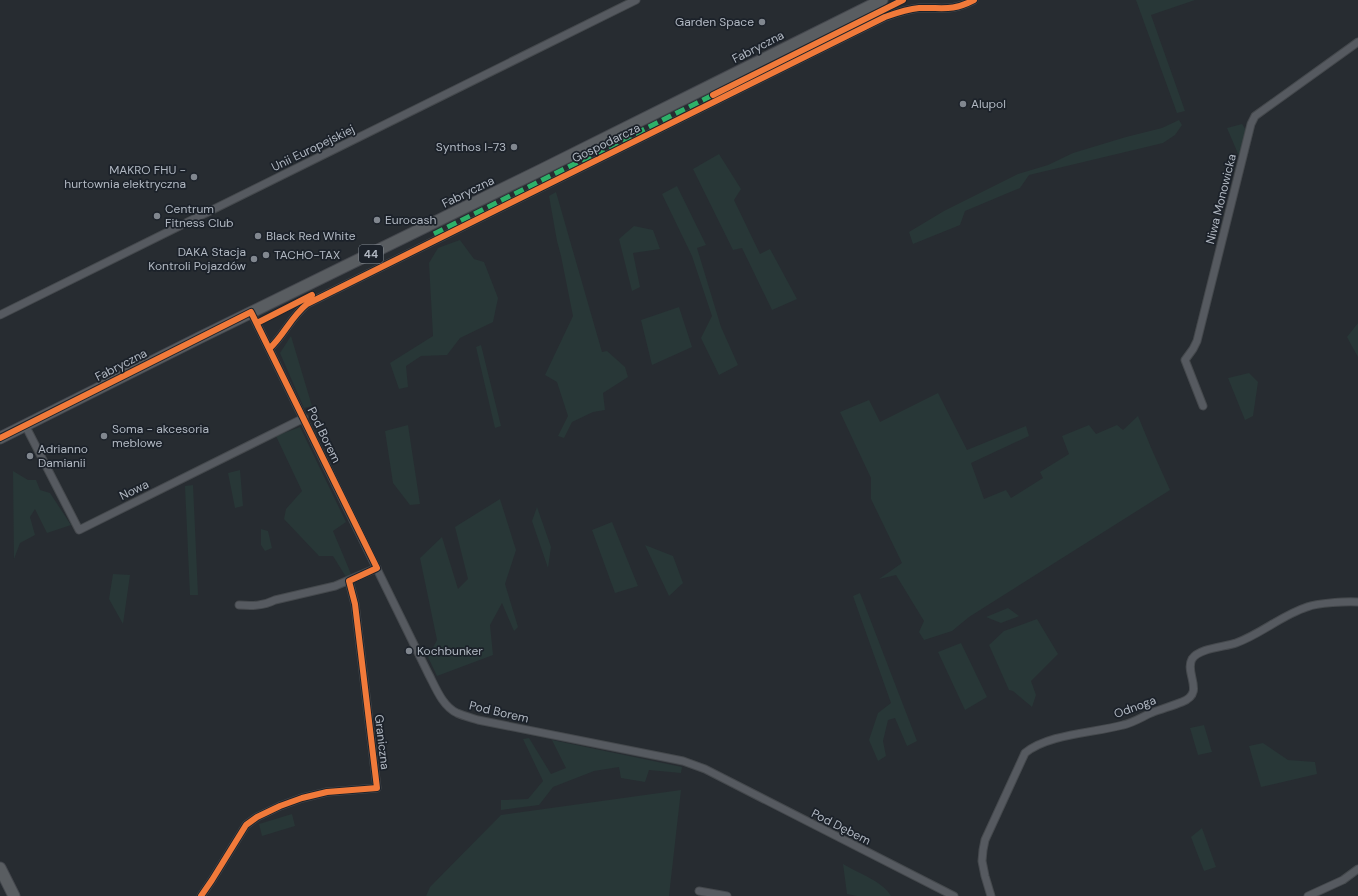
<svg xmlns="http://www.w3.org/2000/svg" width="1358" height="896" font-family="'DM Sans',sans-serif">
	<rect width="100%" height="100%" fill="#272c31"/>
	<path fill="#283737" d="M1136,0H1195L1151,15L1185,111L1177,113Z
		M1179,120L1182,125L1175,135L1163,143L1029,175L1020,188L965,211L960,225L913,244L909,232L944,211L1018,174L1048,165L1073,153L1126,137L1162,128Z
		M1242,124L1246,130L1239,156L1227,128Z
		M719,154L741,189L734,200L760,254L770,249L797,299L772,310L742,248L733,250L693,169Z
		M677,186L706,245L697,248L721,327L738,365L719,375L701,338L712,316L692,256L662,194Z
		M556,192L602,352L607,351L625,367L628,377L603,393L605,410L593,412L572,422L564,438L558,436L568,416L557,382L545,375L573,316L561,256L557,241L549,196Z
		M634,226L653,230L660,249L633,253L640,287L632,291L619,239Z
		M460,240L474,259L484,262L498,298L493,322L460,338L447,355L421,356L406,366L408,387L399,389L390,363L433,336L429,263L438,248Z
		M679,307L692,347L652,365L641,320Z
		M1358,323V357L1347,337Z
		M291,336L312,406L304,408L280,353Z
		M481,345L501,426L495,428L476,347Z
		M1249,373L1258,382L1253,416L1245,420L1228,378Z
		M938,393L967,450L1026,426L1029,436L971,463L984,499L1006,490L1011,498L1043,478L1040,472L1069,454L1062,436L1089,425L1096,434L1117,425L1123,430L1138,416L1152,450L1170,490L969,617L952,631L924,640L919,632L924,621L896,575L879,579L902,563L871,499V478L840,412L869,400L880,422Z
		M408,425L420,504L410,505L393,483L385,431Z
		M300,427L346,522L333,531L351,574L346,577L333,556H319L284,519L286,509L302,491L276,436Z
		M240,470L243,506L235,508L228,473Z
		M13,471L28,480H36L40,490L50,493L71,525L47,533L35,509L30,517L35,535L20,543L14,559Z
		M193,485L198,595H190L185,486Z
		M500,499L516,550L505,584L518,627L514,631L502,603L490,625L493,655L437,676L428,657L437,640L420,558L442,537L458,589L468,579L455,527Z
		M537,507L551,547L548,568L532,521Z
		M612,522L638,586L615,593L592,530Z
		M261,529L268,531L272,548L265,551L261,545Z
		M645,545L673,556L683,583L669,596Z
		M113,574L130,575L123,624L109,599Z
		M860,593L917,741L907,746L895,718L888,720L883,741L886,756L878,761L869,740L878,713L891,703L853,596Z
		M1008,608L1019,616L1001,623L986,617Z
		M1037,619L1058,654L1031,681L1036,695L1032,707L1013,691L1009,690L989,645L1004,631Z
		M961,643L987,697L965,710L938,652Z
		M1204,725L1212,752L1198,755L1190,728Z
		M529,738L551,774L566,768L552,740L682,767L681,773L649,770L645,782L621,778L619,767L594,771L553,787L539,805L501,810V800L528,799L543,781L523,739Z
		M1263,743L1288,760L1315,762L1317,774L1261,787L1249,746Z
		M681,790L669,896H426L430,887L501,815Z
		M292,814L295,826L262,836L259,824Z
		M1202,828L1216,867L1204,871L1191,837Z
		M843,864C856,872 884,882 891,896H857L847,894Z"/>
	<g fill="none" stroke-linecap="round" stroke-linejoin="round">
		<g stroke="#45494d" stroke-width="9">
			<path id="street" d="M251,312L428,673C435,686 442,706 457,713C464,716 472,718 478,720L683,761L705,769L954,896
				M0,315L636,0
				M270,348C284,335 291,317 307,304L885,17C896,13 907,9 919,8C942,7 951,12 974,0
				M1203,406L1185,360L1193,349L1197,341L1251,124L1255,116L1358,42
				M25,425L79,530L304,418
				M239,605C252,606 263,606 275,600L335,586L377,568
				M699,891L727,896
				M201,896L212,880L246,825L257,817L280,806L302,798L327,792L377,788L355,604L349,581
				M991,896L985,876L982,861L983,850L985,840L1025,753C1048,734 1093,733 1123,725C1133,723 1142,717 1151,713C1161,709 1172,706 1182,702C1206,693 1184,673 1192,659C1199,648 1225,647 1236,643C1261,634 1282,615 1307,607C1317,603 1348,601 1358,602
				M1308,896L1343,880L1358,869"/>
		</g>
		<g stroke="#45484e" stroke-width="13">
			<path id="primary" d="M0,438L199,338L541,170L882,0
				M0,868L14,896"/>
		</g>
		<use href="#street" stroke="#565a60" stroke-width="7"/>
		<use href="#primary" stroke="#595d61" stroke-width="11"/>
		<path stroke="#2db169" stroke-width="5" stroke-dasharray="10 5" stroke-linecap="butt" d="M434,234L715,94"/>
		<g stroke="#1c222a" stroke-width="8">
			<path id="cycleway" d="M713,95L903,0
				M257,323L312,295
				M270,348C284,335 291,317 307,304L885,17C896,13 907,9 919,8C942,7 951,12 974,0
				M0,438L251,312L377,568L349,581L355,604L377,788L327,792L302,798L280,806L257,817L246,825L212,880L201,896"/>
		</g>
		<use href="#cycleway" stroke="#f17a3a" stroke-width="6"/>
	</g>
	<g fill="#81878f" stroke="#1c222a" stroke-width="1.5">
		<circle cx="762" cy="22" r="4"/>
		<circle cx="963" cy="104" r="4"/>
		<circle cx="514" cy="147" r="4"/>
		<circle cx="194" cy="177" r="4"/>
		<circle cx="157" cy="216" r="4"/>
		<circle cx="377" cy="220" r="4"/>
		<circle cx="258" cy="236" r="4"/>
		<circle cx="266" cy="255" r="4"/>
		<circle cx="254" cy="259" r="4"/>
		<circle cx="104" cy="436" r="4"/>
		<circle cx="30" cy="456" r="4"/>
		<circle cx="409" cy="651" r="4"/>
	</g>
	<g text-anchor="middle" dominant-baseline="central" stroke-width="3.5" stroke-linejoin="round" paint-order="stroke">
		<rect fill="#1c222a" stroke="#848b94" stroke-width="1" x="359" y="245" width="24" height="18" rx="3"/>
		<g font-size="11" font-weight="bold" fill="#b1b8c2">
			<text x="371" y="254">44</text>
		</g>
		<g font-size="12" fill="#b1b8c2" stroke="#1c222a" text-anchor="start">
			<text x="754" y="22" text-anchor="end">Garden Space</text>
			<text x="971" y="104">Alupol</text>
			<text x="506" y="147" text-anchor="end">Synthos I-73</text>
			<text x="186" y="170" text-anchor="end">MAKRO FHU -<tspan x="186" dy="14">hurtownia elektryczna</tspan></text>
			<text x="165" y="209">Centrum<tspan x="165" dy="14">Fitness Club</tspan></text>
			<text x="385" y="220">Eurocash</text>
			<text x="266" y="236">Black Red White</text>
			<text x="246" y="252" text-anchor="end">DAKA Stacja<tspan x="246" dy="14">Kontroli Pojazdów</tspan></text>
			<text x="274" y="255">TACHO-TAX</text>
			<text x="112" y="429">Soma - akcesoria<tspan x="112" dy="14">meblowe</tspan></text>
			<text x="38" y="449">Adrianno<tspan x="38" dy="14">Damianii</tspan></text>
			<text x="417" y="651">Kochbunker</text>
		</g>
		<g font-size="12" fill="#b1b8c2" stroke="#1c222a">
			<text transform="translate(758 47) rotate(-27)">Fabryczna</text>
			<text transform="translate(606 143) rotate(-26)">Gospodarcza</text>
			<text transform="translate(313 148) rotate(-26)">Unii Europejskiej</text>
			<text transform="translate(468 192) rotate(-26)">Fabryczna</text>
			<text transform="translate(1221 199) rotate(-76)">Niwa Monowicka</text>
			<text transform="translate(121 365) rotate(-27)">Fabryczna</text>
			<text transform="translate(324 435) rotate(64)">Pod Borem</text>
			<text transform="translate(134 490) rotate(-26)">Nowa</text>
			<text transform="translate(1135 707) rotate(-20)">Odnoga</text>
			<text transform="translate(499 712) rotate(13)">Pod Borem</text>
			<text transform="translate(382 742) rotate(83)">Graniczna</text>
			<text transform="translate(841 827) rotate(27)">Pod Dębem</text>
		</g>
	</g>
</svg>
